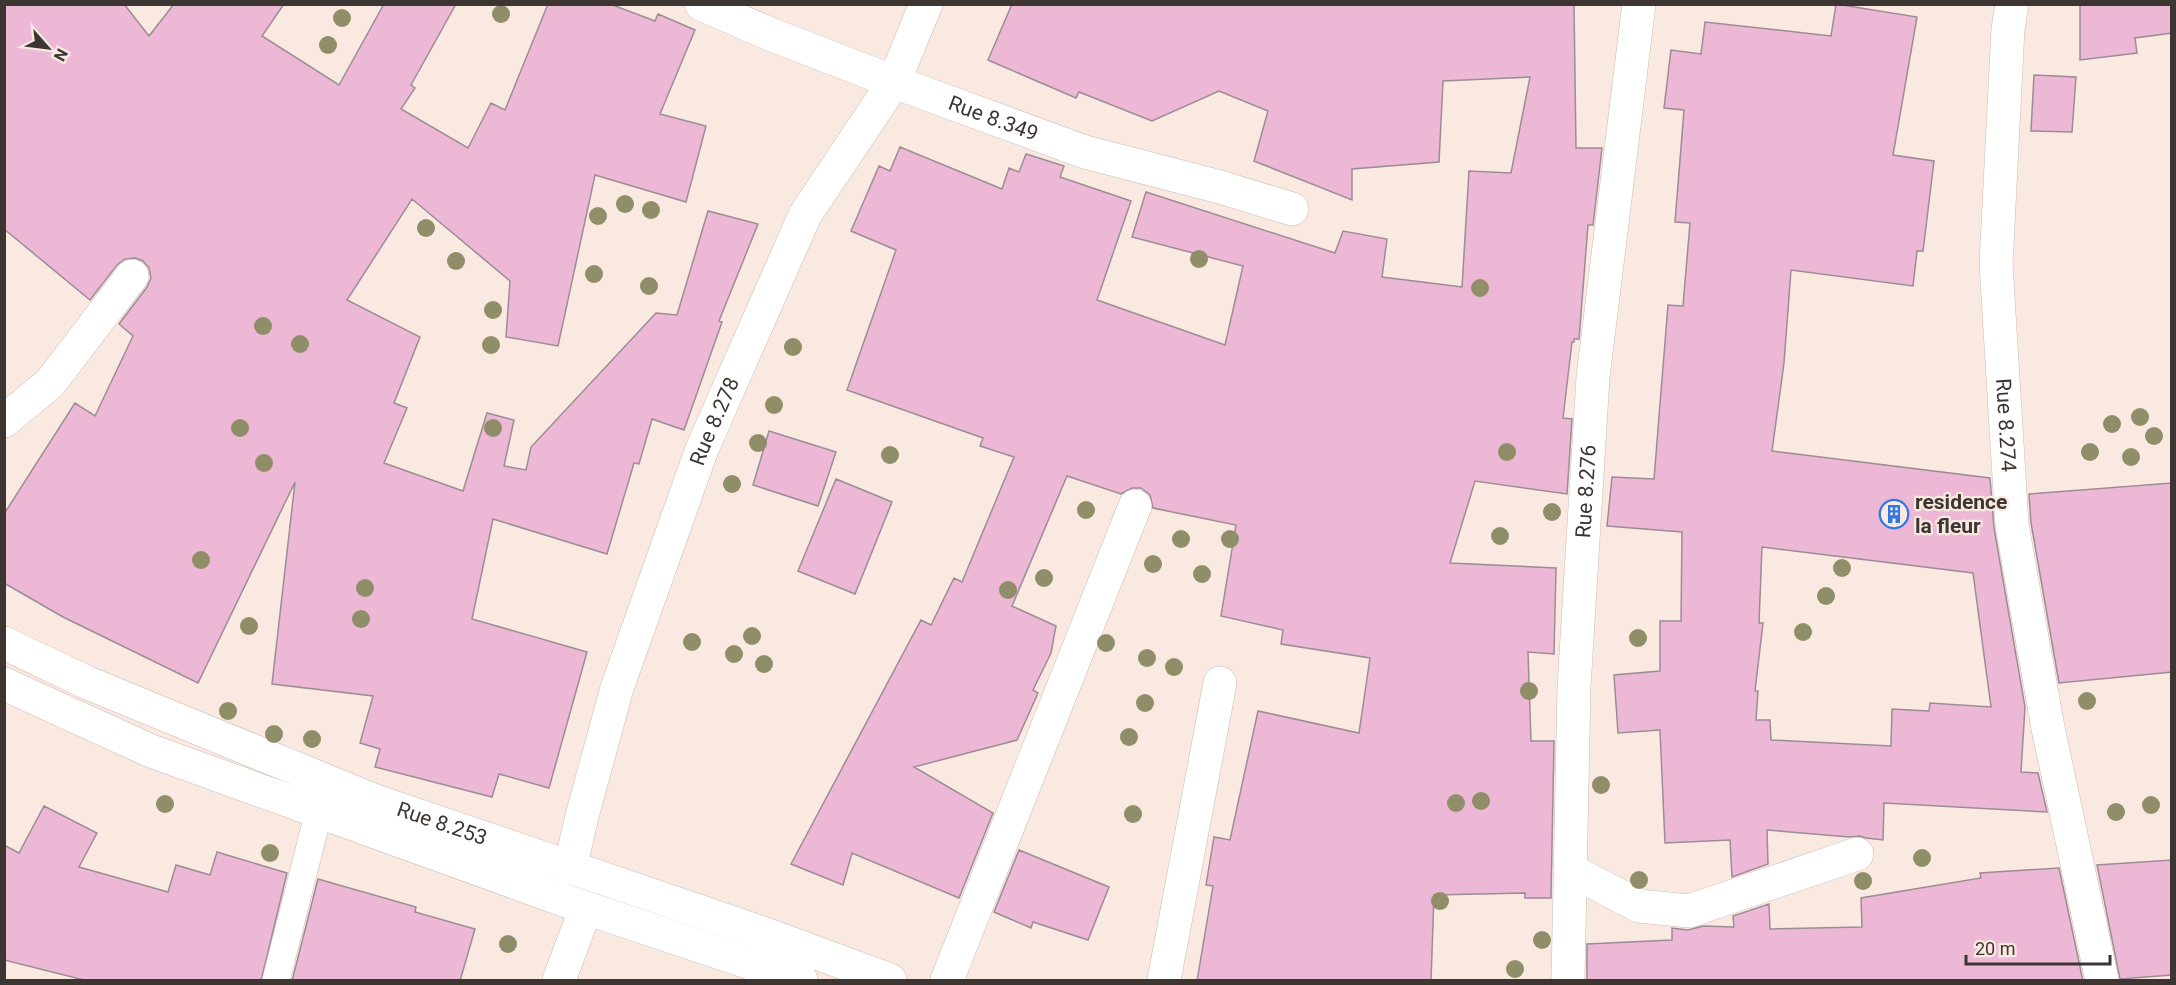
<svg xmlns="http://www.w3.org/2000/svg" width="2176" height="985" font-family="Roboto,sans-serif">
	<rect width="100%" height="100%" fill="#fae9e1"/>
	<path fill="#ecb8d6" stroke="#9c8c95" stroke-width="1.5" fill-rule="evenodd" d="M4,4H124L149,36L174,4H284L262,36L339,85L384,4H456L411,85L415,88L401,109L468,148L491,103L505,110L548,4H610L655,21L658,14L695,30L660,114L706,126L686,202L595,175L558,346L506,337L510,281L412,199L347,300L420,337L394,403L407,408L384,463L463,491L487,413L514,420L504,466L526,470L531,447L656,313L677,315L708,211L758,224L719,321L722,322L684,430L652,419L639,464L634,463L607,554L493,519L472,619L587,652L549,788L499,774L492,797L375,767L380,749L360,743L373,696L272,684L295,482L198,683L63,617L4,583V514L75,403L95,416L133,336L119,324L147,287L151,278L149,268L143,261L135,258L125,259L117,265L90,300L4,229Z
		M1012,4H1574L1576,148H1602L1593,225H1588L1579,339H1574V342H1572L1563,418L1572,419L1567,494L1475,481L1450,563L1556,568L1554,654L1528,652L1531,741H1554L1551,898H1525V893L1434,895L1431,981H1197L1213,886L1206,885L1214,837L1230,840L1258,711L1359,733L1370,658L1281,644L1283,630L1221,616L1236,525L1153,508L1150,495L1141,488H1132L1121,494L1067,476L1012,606L1056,626L1051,653L1033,690L1038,693L1017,740L914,767L993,813L959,898L852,853L843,885L791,864L921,620L931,625L954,578L962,582L1014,457L980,446L983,438L847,390L896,250L851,231L879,166L890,171L900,147L1002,189L1009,168L1019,172L1026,154L1064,166L1060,177L1131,201L1097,300L1225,345L1243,266L1132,237L1146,192L1335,253L1343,231L1387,239L1382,277L1462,287L1469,171L1511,173L1530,77L1443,81L1439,162L1352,169V200L1254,161L1268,111L1219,91L1152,121L1079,92L1076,98L988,60Z
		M1836,4L1917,17L1893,155L1934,161L1923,251H1917L1913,286L1791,270L1784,363L1772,451L1990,478L1994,528L2025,707L2021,772L2038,773L2047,812L1884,803L1883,840L1866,838L1860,836L1849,837L1767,830L1768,864L1732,877L1730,840L1665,843L1660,730L1618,733L1614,675L1660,671V621H1681L1682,532L1607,526L1612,477L1654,479L1668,305L1683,306L1690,223L1675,222L1684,110L1664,108L1671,50L1701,54L1705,22L1831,36ZM1762,547L1973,573L1991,707L1930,703L1929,711L1892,709L1891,746L1771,740L1770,720H1756L1758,691H1755L1763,623H1759Z
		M2080,4H2172V33L2135,38L2137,53L2080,60Z
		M2034,75L2076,77L2072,132L2031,131Z
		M769,431L836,452L818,506L753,485Z
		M836,479L892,502L855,594L798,571Z
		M2172,483V672L2059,683L2031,523L2029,494Z
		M44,806L97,833L79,867L168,892L176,865L210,875L217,852L287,873L261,981H88L4,960V845L19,853Z
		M1019,850L1109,887L1088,940L1033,922L1031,928L994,912Z
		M2172,860V975L2120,979L2097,865Z
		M2059,868L2083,981H1587V944L1672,940V928L1688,930L1703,926L1734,927L1733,916L1769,904L1770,929L1862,927L1861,898L1981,878L1980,873Z
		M318,879L416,907L415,912L475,929L460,981H292Z"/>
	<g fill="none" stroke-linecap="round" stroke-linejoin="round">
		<g stroke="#ccbbb3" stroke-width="28">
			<path id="lane" d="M276,980L319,811"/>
		</g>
		<g stroke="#ccbbb3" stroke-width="34">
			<g id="street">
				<path id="s1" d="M701,4L770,34L894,82L1085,152L1220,187L1292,209"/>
				<path id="s2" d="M2012,4L2008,29L1996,264L2012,525L2048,728L2102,980"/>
				<path d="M4,421L50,383L132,276"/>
				<path id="s3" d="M570,868L582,816L617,688L702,449L805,215L894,82L926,4"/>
				<path d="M1570,870L1639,906L1689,911L1857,854"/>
				<path d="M559,980L586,908"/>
				<path d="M947,980L1135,506"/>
				<path d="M1164,980L1220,683"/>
				<path id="s4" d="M1568,980L1574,687L1593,377L1639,4"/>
			</g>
		</g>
		<g stroke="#ccbbb3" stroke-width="34">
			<g id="highway">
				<path id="s5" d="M4,643L88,683L373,800L760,932L890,980"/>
				<path d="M4,684L151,751L586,908L801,980"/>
			</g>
		</g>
		<use href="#lane" stroke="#fff" stroke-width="27"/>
		<use href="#street" stroke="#fff" stroke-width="33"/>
		<use href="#highway" stroke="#fff" stroke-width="33"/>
	</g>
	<g fill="#8f8e69">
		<circle cx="501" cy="14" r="9"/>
		<circle cx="342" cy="18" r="9"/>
		<circle cx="328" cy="45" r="9"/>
		<circle cx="625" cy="204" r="9"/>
		<circle cx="651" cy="210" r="9"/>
		<circle cx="598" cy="216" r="9"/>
		<circle cx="426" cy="228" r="9"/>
		<circle cx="1199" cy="259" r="9"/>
		<circle cx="456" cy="261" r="9"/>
		<circle cx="594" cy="274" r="9"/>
		<circle cx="649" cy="286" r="9"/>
		<circle cx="1480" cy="288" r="9"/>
		<circle cx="493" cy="310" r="9"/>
		<circle cx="263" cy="326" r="9"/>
		<circle cx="300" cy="344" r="9"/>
		<circle cx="491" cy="345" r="9"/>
		<circle cx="793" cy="347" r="9"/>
		<circle cx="774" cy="405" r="9"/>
		<circle cx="2140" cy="417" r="9"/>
		<circle cx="2112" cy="424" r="9"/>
		<circle cx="240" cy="428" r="9"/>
		<circle cx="493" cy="428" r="9"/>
		<circle cx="2154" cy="436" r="9"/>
		<circle cx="758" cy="443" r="9"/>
		<circle cx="1507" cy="452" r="9"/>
		<circle cx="2090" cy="452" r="9"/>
		<circle cx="890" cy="455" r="9"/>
		<circle cx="2131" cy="457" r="9"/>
		<circle cx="264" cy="463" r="9"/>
		<circle cx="732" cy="484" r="9"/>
		<circle cx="1086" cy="510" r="9"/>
		<circle cx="1552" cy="512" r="9"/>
		<circle cx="1500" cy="536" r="9"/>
		<circle cx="1181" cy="539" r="9"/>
		<circle cx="1230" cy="539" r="9"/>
		<circle cx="201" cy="560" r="9"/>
		<circle cx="1153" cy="564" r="9"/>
		<circle cx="1842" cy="568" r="9"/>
		<circle cx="1202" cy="574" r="9"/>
		<circle cx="1044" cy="578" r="9"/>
		<circle cx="365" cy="588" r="9"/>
		<circle cx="1008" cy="590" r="9"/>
		<circle cx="1826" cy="596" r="9"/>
		<circle cx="361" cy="619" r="9"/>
		<circle cx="249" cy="626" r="9"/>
		<circle cx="1803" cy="632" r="9"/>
		<circle cx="752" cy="636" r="9"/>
		<circle cx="1638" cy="638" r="9"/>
		<circle cx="692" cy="642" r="9"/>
		<circle cx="1106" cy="643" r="9"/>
		<circle cx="734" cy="654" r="9"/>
		<circle cx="1147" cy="658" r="9"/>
		<circle cx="764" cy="664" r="9"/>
		<circle cx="1174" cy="667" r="9"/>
		<circle cx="1529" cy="691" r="9"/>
		<circle cx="2087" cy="701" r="9"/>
		<circle cx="1145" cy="703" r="9"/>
		<circle cx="228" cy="711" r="9"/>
		<circle cx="274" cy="734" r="9"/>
		<circle cx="1129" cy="737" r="9"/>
		<circle cx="312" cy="739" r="9"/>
		<circle cx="1601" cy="785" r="9"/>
		<circle cx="1481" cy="801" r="9"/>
		<circle cx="1456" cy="803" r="9"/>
		<circle cx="165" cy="804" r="9"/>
		<circle cx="2151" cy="805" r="9"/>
		<circle cx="2116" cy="812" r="9"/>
		<circle cx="1133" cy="814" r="9"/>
		<circle cx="270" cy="853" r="9"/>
		<circle cx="1922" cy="858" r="9"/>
		<circle cx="1639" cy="880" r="9"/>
		<circle cx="1863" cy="881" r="9"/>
		<circle cx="1440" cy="901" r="9"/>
		<circle cx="1542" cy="940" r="9"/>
		<circle cx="508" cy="944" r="9"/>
		<circle cx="1515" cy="969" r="9"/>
	</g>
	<defs>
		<g id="building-ring" transform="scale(1.5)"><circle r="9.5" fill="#fae9e1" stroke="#2f77e3" stroke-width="1.5"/><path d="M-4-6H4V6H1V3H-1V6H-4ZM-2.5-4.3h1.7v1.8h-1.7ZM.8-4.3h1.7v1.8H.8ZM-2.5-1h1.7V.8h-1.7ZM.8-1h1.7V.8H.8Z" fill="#2f77e3"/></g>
	</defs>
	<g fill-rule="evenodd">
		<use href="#building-ring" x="1894" y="514"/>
	</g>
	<g text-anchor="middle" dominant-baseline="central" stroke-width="4.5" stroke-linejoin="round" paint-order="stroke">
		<g font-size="21" fill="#3c3532" stroke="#fae9e1">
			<text stroke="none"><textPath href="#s1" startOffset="314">Rue 8.349</textPath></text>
			<text stroke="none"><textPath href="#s3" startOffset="470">Rue 8.278</textPath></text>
			<text stroke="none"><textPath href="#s2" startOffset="422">Rue 8.274</textPath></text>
			<text stroke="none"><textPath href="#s4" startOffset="489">Rue 8.276</textPath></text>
			<text stroke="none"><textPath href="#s5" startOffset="474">Rue 8.253</textPath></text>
		</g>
		<g font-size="21" font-weight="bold" fill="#3c3532" stroke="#fae9e1" text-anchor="start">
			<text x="1915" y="502">residence<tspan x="1915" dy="24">la fleur</tspan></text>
		</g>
	</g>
	<rect width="2176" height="985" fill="none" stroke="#3c3532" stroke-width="12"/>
	<g transform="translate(48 48) rotate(118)" stroke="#fae9e1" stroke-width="4.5" paint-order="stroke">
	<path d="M0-4.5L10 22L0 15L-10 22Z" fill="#3c3532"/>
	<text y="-9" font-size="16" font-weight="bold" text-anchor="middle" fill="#3c3532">N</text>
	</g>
	<path d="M1966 955v9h144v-9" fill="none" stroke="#3c3532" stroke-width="3"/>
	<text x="1975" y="955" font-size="18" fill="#3c3532" stroke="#fae9e1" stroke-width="4.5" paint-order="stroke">20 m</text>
</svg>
